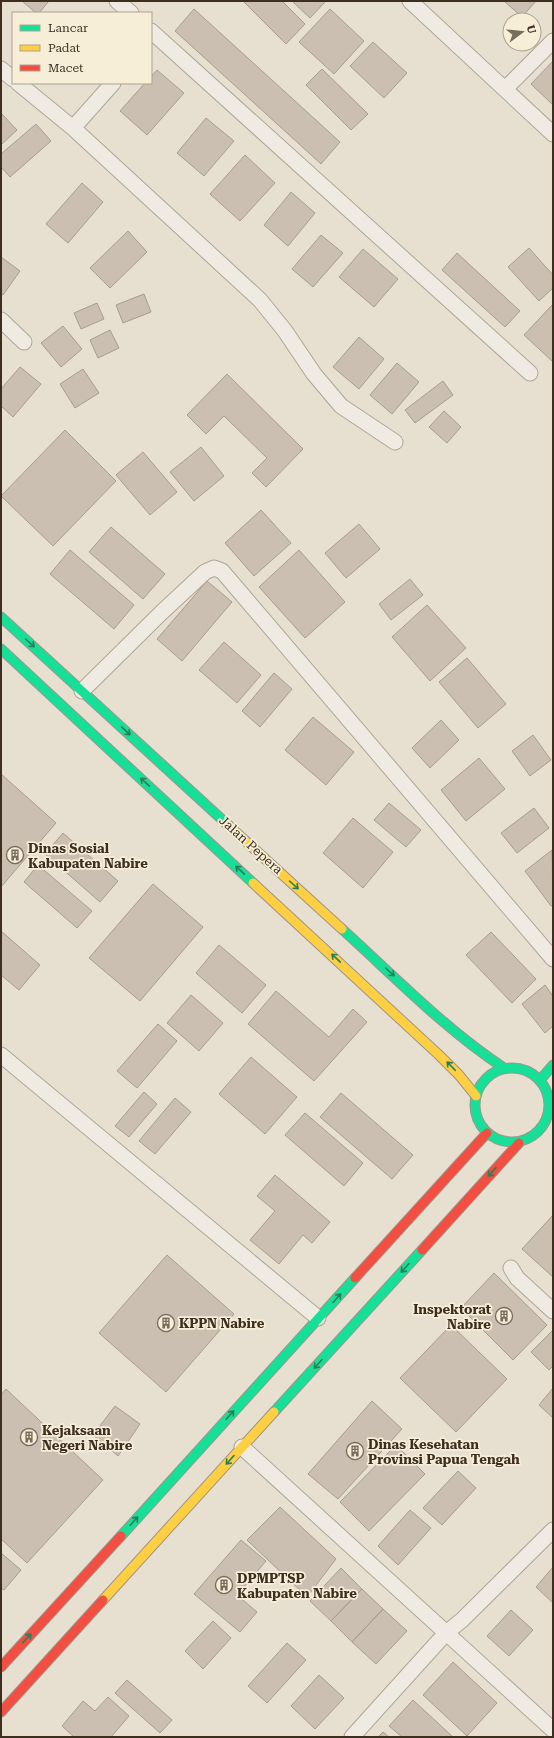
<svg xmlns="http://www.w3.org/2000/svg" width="554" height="1738" font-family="'Roboto Serif',serif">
	<rect width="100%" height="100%" fill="#e7e0d1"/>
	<path fill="#cbbfb2" stroke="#a89c90" d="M22,1H49L39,13H36Z
		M243,1H282L305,24L286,44Z
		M292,1H324L325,2L310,18Z
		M504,1H536L522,17Z
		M194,9L340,142L321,164L175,31Z
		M330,9L364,41L334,74L299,42Z
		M373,42L407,73L384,98L350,66Z
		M553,61V105L531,84Z
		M322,69L368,114L351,130L306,85Z
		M157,70L184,93L147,135L120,111L145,83H151V77Z
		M1,113L17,130L1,145Z
		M206,118L234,141L204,176L177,153Z
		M36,124L51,141L10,177L1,167V154Z
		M245,155L275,183L240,221L210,194Z
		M82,183L103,202L68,243L46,224Z
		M291,192L315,213L288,246L264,225Z
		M128,231L147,252L110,288L90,268Z
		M321,235L343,253L313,287L292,269Z
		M529,248L553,275V288L539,301L508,267Z
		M363,249L398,279L374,307L339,277Z
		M457,253L520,311L505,327L442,270Z
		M1,257L20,271L3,295L1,294Z
		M144,294L151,312L123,323L116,305Z
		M97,303L104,319L81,329L74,313Z
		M553,304V362L524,335Z
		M63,326L82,349L61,367L41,343Z
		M110,330L119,348L98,358L90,340Z
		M359,337L384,359L359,389L333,367Z
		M397,363L419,382L392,414L370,395Z
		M20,367L41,384L13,417L1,406V389Z
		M83,369L99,393L75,408L60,384Z
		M227,374L303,449L266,487L252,473L267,458L224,416L206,434L187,415Z
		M443,381L453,395L415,423L405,410Z
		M444,411L461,427L447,443L429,427Z
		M65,430L116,481L53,546L1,496Z
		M201,447L224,476L194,501L170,472Z
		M143,452L177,492L150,515L116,475Z
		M261,510L291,543L254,576L225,543Z
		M359,524L380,549L346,578L325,553Z
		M111,527L165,574L143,599L89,552Z
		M70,550L134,605L114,629L50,574Z
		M299,550L345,602L305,638L259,587Z
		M410,579L423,595L391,620L379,604Z
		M207,581L232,602L182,661L157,639Z
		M427,605L466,648L430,681L392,637Z
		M224,642L261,675L237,703L199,670Z
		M467,658L506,704L478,728L439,682Z
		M274,673L292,689L260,727L242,711Z
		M313,717L354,752L326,785L285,750Z
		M441,720L459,740L430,768L412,748Z
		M533,735L551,760L530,776L512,751Z
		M479,758L505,789L466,821L441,790Z
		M1,774L56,823L1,887Z
		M389,803L421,830L406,847L374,820Z
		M534,808L549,828L517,853L501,833Z
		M353,818L393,852L363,888L323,853Z
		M63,833L118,881L100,902L45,854Z
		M552,850L553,905L551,906L525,871Z
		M38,865L92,911L77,928L24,882Z
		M153,884L203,927L140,1001L89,958Z
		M1,931L40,965L19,990L1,975Z
		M491,932L536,979L512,1003L466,955Z
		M219,945L266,985L242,1013L196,973Z
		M545,985L553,996V1026L545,1033L522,1004Z
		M276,991L329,1037L353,1009L367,1022L314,1081L248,1024Z
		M191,995L223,1023L199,1051L167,1023Z
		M158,1024L177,1041L137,1088L117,1071Z
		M251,1057L297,1097L265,1134L219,1094Z
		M144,1092L157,1104L129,1137L115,1126Z
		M341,1093L413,1155L392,1179L320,1117Z
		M175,1098L191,1112L155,1154L139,1141Z
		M305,1113L363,1163L344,1186L285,1135Z
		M275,1175L330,1222L312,1243L303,1235L279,1264L250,1240L275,1211L257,1196Z
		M553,1215V1277L522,1249Z
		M167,1255L234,1314L166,1392L99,1333Z
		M494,1273L547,1325L513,1360L461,1308Z
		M451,1325L507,1379L456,1432L400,1378Z
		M553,1330V1366L549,1370L531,1352Z
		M553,1388V1418L539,1405Z
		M6,1389L103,1480L27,1563L1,1539V1395Z
		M372,1401L402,1429L338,1499L308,1474Z
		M115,1406L140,1424L118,1456L93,1435Z
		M396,1445L425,1474L369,1531L340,1502Z
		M458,1471L476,1488L442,1525L423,1508Z
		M280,1507L336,1559L307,1597L247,1540Z
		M410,1510L431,1528L398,1565L378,1546Z
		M241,1540L266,1561L237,1595L257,1612L240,1632L194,1594Z
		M1,1553L21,1570L4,1590L1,1588Z
		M553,1567V1603L536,1587Z
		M341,1568L362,1589L331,1621L310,1601Z
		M362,1589L383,1609L352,1642L331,1621Z
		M383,1609L407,1631L376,1664L352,1642Z
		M511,1610L533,1630L509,1656L487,1636Z
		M213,1621L231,1638L203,1669L185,1651Z
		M287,1643L306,1660L267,1703L248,1686Z
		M453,1662L497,1703L467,1736L423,1695Z
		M319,1675L344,1698L315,1729L291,1706Z
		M127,1680L172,1720L160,1733L115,1693Z
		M108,1697L129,1716L111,1737H74L62,1726L83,1701L95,1711Z
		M413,1700L453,1737H402L389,1726Z
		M383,1732L389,1737H378Z"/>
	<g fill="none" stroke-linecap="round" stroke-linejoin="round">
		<g stroke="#ada599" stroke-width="17">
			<path id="street" d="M117,1L131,13
				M410,1L553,134
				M151,31L530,373
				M1,69L13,79
				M18,83L73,128L260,300L285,331L314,374L341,406L395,442
				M505,89L553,41
				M73,128L113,83
				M1,320L24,342
				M82,691L162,612L205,572L214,568L222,571L553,959
				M1,1055L318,1318
				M511,1268L517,1278L553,1311
				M242,1447L553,1730
				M352,1737L446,1633L462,1620L553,1530"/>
		</g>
		<g stroke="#9c958a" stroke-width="11">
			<path id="fast" d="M1,617L228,825
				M1,649L253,883
				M342,929C394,976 445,1029 504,1068
				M475 1105a37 37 0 1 1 74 0a37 37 0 1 1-74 0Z
				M540,1080L553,1065
				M274,1412L422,1250
				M121,1536L355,1278"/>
		</g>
		<g stroke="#9c958a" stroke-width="11">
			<path id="slow" d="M228,825L342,929
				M253,883L439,1055L459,1075L476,1096
				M103,1600L274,1412"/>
		</g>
		<g stroke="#9c958a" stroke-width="11">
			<path id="jam" d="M422,1250L519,1143
				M355,1278L487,1133
				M1,1667L121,1536
				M1,1712L103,1600"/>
		</g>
		<use href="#street" stroke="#efebe3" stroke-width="15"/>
		<use href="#fast" stroke="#16e098" stroke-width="9"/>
		<use href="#slow" stroke="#ffcf43" stroke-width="9"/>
		<use href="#jam" stroke="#f24e42" stroke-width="9"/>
	</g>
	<defs><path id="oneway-shaft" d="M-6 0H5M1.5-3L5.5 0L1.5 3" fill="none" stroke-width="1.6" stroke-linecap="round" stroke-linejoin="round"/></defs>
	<g stroke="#2b7e56">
		<use href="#oneway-shaft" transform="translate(30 643) rotate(42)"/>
		<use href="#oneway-shaft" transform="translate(126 731) rotate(43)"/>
		<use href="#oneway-shaft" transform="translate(145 782) rotate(-137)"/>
		<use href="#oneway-shaft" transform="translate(240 870) rotate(-137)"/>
		<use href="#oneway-shaft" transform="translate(294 885) rotate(42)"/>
		<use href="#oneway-shaft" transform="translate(336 958) rotate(-137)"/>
		<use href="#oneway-shaft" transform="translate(390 972) rotate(42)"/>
		<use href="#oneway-shaft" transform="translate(451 1066) rotate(-134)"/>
		<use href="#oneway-shaft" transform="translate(492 1172) rotate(132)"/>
		<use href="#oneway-shaft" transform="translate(405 1268) rotate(132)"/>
		<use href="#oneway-shaft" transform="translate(337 1298) rotate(-48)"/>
		<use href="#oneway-shaft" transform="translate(318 1364) rotate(132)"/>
		<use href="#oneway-shaft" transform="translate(230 1415) rotate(-48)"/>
		<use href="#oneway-shaft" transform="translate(230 1460) rotate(132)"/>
		<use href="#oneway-shaft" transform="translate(134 1521) rotate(-48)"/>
		<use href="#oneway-shaft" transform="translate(27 1638) rotate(-48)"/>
	</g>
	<defs>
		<g id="building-ring" transform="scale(0.9)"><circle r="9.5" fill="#f7eed8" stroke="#786c5e" stroke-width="1.5"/><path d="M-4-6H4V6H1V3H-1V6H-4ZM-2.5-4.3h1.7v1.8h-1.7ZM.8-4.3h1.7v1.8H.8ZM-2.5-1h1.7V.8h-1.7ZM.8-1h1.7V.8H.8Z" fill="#786c5e"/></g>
	</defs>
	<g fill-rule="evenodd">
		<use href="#building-ring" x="15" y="855"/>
		<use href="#building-ring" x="504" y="1316"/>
		<use href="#building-ring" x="166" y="1323"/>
		<use href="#building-ring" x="29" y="1437"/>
		<use href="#building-ring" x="355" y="1451"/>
		<use href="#building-ring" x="224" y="1585"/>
	</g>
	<g text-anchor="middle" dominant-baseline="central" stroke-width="3.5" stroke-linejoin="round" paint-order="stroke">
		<g font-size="13" fill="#3d2e20" stroke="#f7eed8">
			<text transform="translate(251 845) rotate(42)">Jalan Pepera</text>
		</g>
		<g font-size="13" font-weight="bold" fill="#3d2e20" stroke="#f7eed8" text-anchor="start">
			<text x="28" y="848">Dinas Sosial<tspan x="28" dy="15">Kabupaten Nabire</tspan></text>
			<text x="491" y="1309" text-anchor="end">Inspektorat<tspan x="491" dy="15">Nabire</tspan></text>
			<text x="179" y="1323">KPPN Nabire</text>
			<text x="42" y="1430">Kejaksaan<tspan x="42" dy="15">Negeri Nabire</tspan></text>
			<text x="368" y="1444">Dinas Kesehatan<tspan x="368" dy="15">Provinsi Papua Tengah</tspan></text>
			<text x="237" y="1578">DPMPTSP<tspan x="237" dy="15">Kabupaten Nabire</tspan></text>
		</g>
	</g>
	<rect width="554" height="1738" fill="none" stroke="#3d2e20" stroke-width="4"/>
	<rect x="12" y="12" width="140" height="72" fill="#f7eed8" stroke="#ada18e"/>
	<rect x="20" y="25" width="20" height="6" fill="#16e098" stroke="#ada18e"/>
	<text x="48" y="32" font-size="12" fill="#3d2e20">Lancar</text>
	<rect x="20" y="45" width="20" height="6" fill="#ffcf43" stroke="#ada18e"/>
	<text x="48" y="52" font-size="12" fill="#3d2e20">Padat</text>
	<rect x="20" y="65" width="20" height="6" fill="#f24e42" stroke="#ada18e"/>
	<text x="48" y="72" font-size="12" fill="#3d2e20">Macet</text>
	<g transform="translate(522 32) rotate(74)"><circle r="19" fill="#f7eed8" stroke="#ada18e"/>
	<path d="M0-3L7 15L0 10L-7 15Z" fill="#786c5e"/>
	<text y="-6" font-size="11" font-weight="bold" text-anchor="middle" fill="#3d2e20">U</text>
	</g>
</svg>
